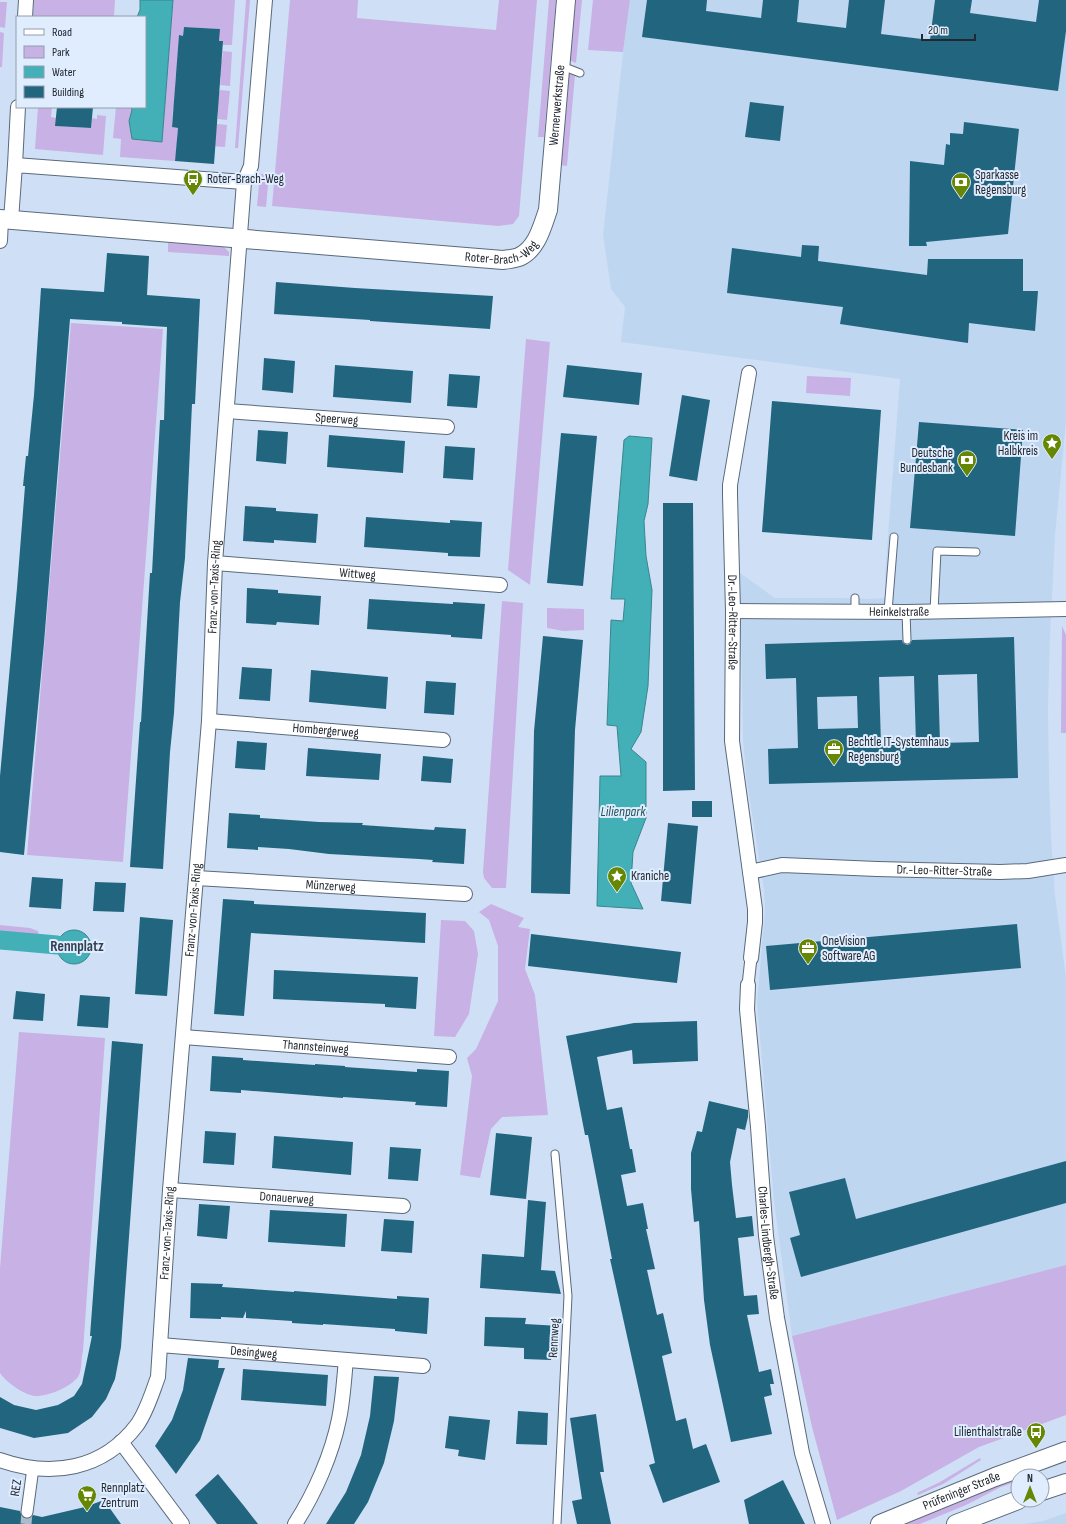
<svg xmlns="http://www.w3.org/2000/svg" width="1066" height="1524" font-family="'Sofia Sans Condensed',sans-serif">
	<rect width="100%" height="100%" fill="#cfe0f6"/>
	<path fill="#bfd6f1" d="M630,0H1066V421L1055,536L1050,636L1048,707L1049,776L1051,836L1055,895L1066,978V1265L792,1336L774,1201L757,1003L765,910L764,890L746,776L743,739L740,573L775,598H844L867,599L886,598L885,575L900,379L621,342L625,307L611,289L603,235L623,53Z
		M1066,1513V1524H1024L1043,1521Z"/>
	<path fill="#c8b1e5" d="M34,0H115L114,17H33Z
		M173,0H235L232,45H223V41H219V29L184,27L183,36H179L178,54L181,74H176L175,89L178,109H173L172,127L178,128L177,138L212,140L213,127H217V124L227,125L225,147L177,144L175,161L120,157L121,139L113,138L116,107H131L132,110L129,121L132,139L162,142Z
		M246,0H250L238,148H235Z
		M290,0H358L357,18L496,30L499,0H537L519,216L513,224L498,226L272,206Z
		M549,0H556L544,137H538Z
		M575,0H582L576,63L569,60Z
		M593,0H630L623,52L588,50Z
		M0,2H7L5,28L0,27Z
		M0,32L4,33L2,67H0Z
		M223,51L232,52L230,86L220,85L221,77H216L217,60L222,61Z
		M568,73L575,75L567,166L560,165Z
		M220,90L230,91L227,120L218,119V112L214,111L215,93H219Z
		M38,107H52L51,117L56,118V126L91,128L92,118L97,119V115L106,116L103,155L35,149Z
		M260,174H269L266,207L257,206Z
		M168,243L223,246L229,252V256L168,252Z
		M71,323L163,329L123,862L27,855Z
		M526,339L550,342L530,585L508,570Z
		M807,376L851,378L850,396L806,393Z
		M502,601L523,603L506,888H492L484,878L483,872Z
		M547,608L584,609V630L563,631L547,628Z
		M1062,626L1066,635V733H1061Z
		M491,904L524,918L518,927L530,929L525,969L535,995L548,1115L502,1117L491,1129L480,1178L460,1175L472,1076L467,1058L476,1049L498,1001V946L489,920L479,912Z
		M441,920L465,921L474,931L478,954L469,1014L455,1037L434,1036Z
		M0,925L30,928L38,931C40,937 39,946 36,950L29,951L0,949Z
		M19,1032L105,1038L83,1351C81,1358 82,1369 79,1375C74,1386 47,1397 35,1396C24,1395 6,1382 0,1373V1268Z
		M1066,1265V1415L979,1447L901,1491L837,1520L812,1427L792,1336Z
		M980,1458L981,1460L943,1484L918,1495L917,1493L940,1482Z
		M1018,1477V1481L1001,1487L966,1505L920,1524H900Z"/>
	<path fill="#43afb6" stroke="#39868e" d="M140,0H173L162,142L132,139L129,121L132,110L131,107H145V17H137L140,10Z
		M629,436L652,438L648,504L644,521L646,556L652,590L648,686L641,732L631,749L646,762V818L633,852L631,883L643,909L597,906L600,776H621L617,726L607,725L611,620L623,621L625,599H611L624,440Z
		M57 947a17 17 0 1 1 34 0a17 17 0 1 1-34 0Z"/>
	<g fill="none" stroke-linecap="round" stroke-linejoin="round">
		<path stroke="#43afb6" stroke-width="19" d="M0,940L57,945"/>
	</g>
	<path fill="#22657f" fill-rule="evenodd" d="M647,0H707L706,11L761,18L763,0H799L797,22L846,28L849,0H885L881,34L930,40L935,0H972L970,13L1036,22L1039,0H1066V31L1058,91L642,37Z
		M184,27L220,29L219,41H223L214,164L175,161L178,128L172,127L179,35L183,36Z
		M750,102L784,106L780,141L745,137Z
		M57,107H93L91,128L55,126Z
		M964,122L1019,129L1008,234L926,242L927,246H909L910,161L944,165L946,144L950,145V133L963,134Z
		M802,245L819,246L818,261L927,275L928,259H1023V291H1038L1035,331L969,323L968,343L840,324L843,307L727,293L732,248L801,257Z
		M107,253L149,256L147,295L200,299L195,404H192L185,558L180,602L174,713L170,752L163,869L130,867L140,722H141L150,573H152L160,420H164L167,327L122,324V322L70,319L44,643L24,855L0,852V776L17,588L25,486H23L26,456H28L34,395L41,288L104,292Z
		M276,282L355,288L493,296L490,329L370,321V320L274,314Z
		M264,358L295,361L293,393L262,390Z
		M335,365L413,371L411,403L333,397Z
		M567,365L642,373L639,405L563,397Z
		M449,374L480,376L477,408L447,406Z
		M682,395L710,400L697,481L669,476Z
		M772,401L881,410L872,540L762,532Z
		M919,422L1023,430L1015,536L910,528Z
		M258,430L288,432L286,464L256,461Z
		M561,433L597,436L583,586L547,583Z
		M329,435L405,441L403,473L327,467Z
		M445,446L475,448L473,480L443,478Z
		M663,503H693L695,790L663,791Z
		M245,506L276,508V511L318,514L316,543L274,540V543L243,541Z
		M366,517L450,523V520L482,522L480,557L448,556V553L364,547Z
		M247,588L278,590V593L321,596L319,625L277,622L276,625L246,623Z
		M369,599L453,604V602L485,604L482,639L451,637V635L367,629Z
		M543,636L583,640L575,730L570,894L531,893L534,731Z
		M1014,637L1018,778L769,784L768,749L798,748L796,678L766,679L765,644L902,640L903,643L907,645L910,644L912,640ZM977,674L979,742L940,743L938,675ZM914,676L916,744L881,745L879,677ZM857,696L858,728L818,729L817,697Z
		M242,667L272,669L270,701L239,699Z
		M311,670L388,677L386,709L309,702Z
		M426,681L456,683L454,715L424,713Z
		M237,741L267,743L265,770L235,768Z
		M308,748L381,754L379,780L306,776Z
		M423,756L453,759L451,783L421,781Z
		M692,801H712V817H692Z
		M229,813L260,815V818L276,819L319,822L363,823L362,825L434,830L435,827L466,829L464,864L432,862L433,860L419,859L329,854L289,849L258,847V850L227,848Z
		M668,823L698,826L691,904L661,901Z
		M32,877L63,879L61,909L29,907Z
		M95,882L126,883L124,912L93,911Z
		M223,899L254,901V904L426,913L425,943L251,933L244,1016L214,1014Z
		M140,917L173,920L167,996L135,994Z
		M1017,924L1021,968L770,990L766,946Z
		M531,934L681,952L677,983L528,966Z
		M274,970L418,977L416,1009L385,1007V1004L273,999Z
		M16,991L45,994L43,1021L13,1019Z
		M80,995L110,997L108,1028L77,1026Z
		M697,1021L698,1061L633,1064L632,1050L597,1057L607,1110L622,1107L630,1149H632L636,1172L621,1175L627,1206L643,1203L648,1229H646L655,1269L647,1270L657,1315L663,1313L672,1353L662,1356L676,1421L686,1418L693,1449L706,1444L720,1482L663,1503L649,1465L655,1463L610,1259H612L588,1135H585L566,1036L634,1023Z
		M112,1041L143,1044L121,1347L115,1379L106,1399L92,1417L68,1433L34,1438L0,1428V1397L14,1405L36,1410L58,1405L74,1396L82,1384L92,1336H90Z
		M212,1056L243,1058V1060L315,1065V1064L345,1066V1067L417,1072V1069L449,1071L447,1107L415,1105L416,1102L343,1097V1098L241,1090V1093L210,1091Z
		M709,1101L748,1110V1117L745,1130L737,1128L730,1162L732,1185L736,1218L752,1216L754,1236L738,1238L744,1296L757,1295L759,1314L747,1315L759,1372L771,1369L774,1384H770L772,1395L764,1397L772,1434L731,1442L710,1345L704,1300L699,1221L694,1222L691,1189V1153L697,1131L702,1132Z
		M205,1131L236,1133L234,1165L203,1163Z
		M496,1133L532,1137L526,1199L490,1195Z
		M274,1136L353,1142L351,1175L272,1168Z
		M390,1147L421,1149L418,1181L388,1179Z
		M1066,1161V1203L801,1277L790,1238L800,1235L789,1192L845,1178L856,1219Z
		M528,1200L546,1202L541,1270L555,1271L561,1294L480,1288L482,1254L524,1257Z
		M199,1204L230,1206L227,1239L197,1236Z
		M270,1210L347,1214L345,1247L268,1242Z
		M384,1219L414,1221L412,1253L381,1251Z
		M191,1283L223,1284L222,1287L294,1292V1291L397,1299V1296L429,1298L427,1334L395,1331V1329L323,1324V1325L292,1323V1321L246,1318V1311L243,1318L221,1317V1319L190,1318Z
		M485,1317L526,1318L525,1324L560,1326L559,1349L552,1350L551,1360L524,1359V1348L484,1346Z
		M188,1358L219,1360L218,1368H225L200,1440L176,1474L155,1446L172,1420L183,1390Z
		M243,1369L328,1375L326,1406L241,1400Z
		M374,1376L399,1377L394,1421L384,1463L368,1502L354,1524H326L346,1492L361,1455L370,1416Z
		M518,1411L548,1413L547,1445L516,1444Z
		M596,1414L604,1472H600L611,1524H577L572,1501L582,1499L570,1418Z
		M449,1416L490,1420L485,1460L458,1456L459,1450L445,1448Z
		M218,1474L244,1506L258,1524H217L195,1495Z
		M783,1480L805,1524H749L744,1500Z
		M104,1500L121,1524H0V1507L20,1511L22,1517L26,1519L30,1518L33,1515L42,1517L85,1507Z"/>
	<g fill="none" stroke-linecap="round" stroke-linejoin="round">
		<path stroke="#acbbce" stroke-width="11" stroke-dasharray="11 5.5" stroke-linecap="butt" d="M26,1524L27,1512"/>
		<g stroke="#5a697c" stroke-width="9">
			<path id="service" d="M562,66L580,73
				M888,611L894,537
				M934,611L937,551L976,552
				M855,612V598
				M906,612L907,640
				M555,1154L568,1296L557,1524"/>
		</g>
		<g stroke="#5a697c" stroke-width="13">
			<path id="pedestrian" d="M748,985L751,958
				M27,1512L33,1468"/>
		</g>
		<g stroke="#5a697c" stroke-width="16">
			<g id="minor">
				<path d="M25,17L26,0"/>
				<path d="M15,165L18,107"/>
				<path d="M244,182L251,166L265,0"/>
				<path d="M0,241L1,219"/>
				<path id="s1" d="M749,373L730,485V495L733,611L732,741L750,872L782,865L877,869L1000,872L1028,871L1066,865"/>
				<path id="s2" d="M227,411L447,427"/>
				<path id="s3" d="M215,563L500,585"/>
				<path id="s4" d="M733,611L906,612L1066,609"/>
				<path id="s5" d="M209,721L443,740"/>
				<path d="M750,872L755,909V922L751,958"/>
				<path id="s6" d="M196,878L465,894"/>
				<path id="s7" d="M748,985L747,1009L758,1127L766,1236L777,1318L802,1453L823,1524"/>
				<path id="s8" d="M183,1037L449,1057"/>
				<path id="s9" d="M170,1190L403,1206"/>
				<path id="s10" d="M160,1345L423,1366"/>
				<path d="M121,1442L182,1524"/>
				<path id="s11" d="M0,1460C51,1478 103,1470 137,1425C147,1411 152,1393 158,1377L170,1190L209,721L215,563L244,182L15,165L11,220"/>
				<path d="M295,1524C315,1493 332,1454 339,1419C343,1400 344,1379 346,1360"/>
			</g>
		</g>
		<g stroke="#5a697c" stroke-width="20">
			<g id="tertiary">
				<path id="s12" d="M0,219L503,260C508,259 514,259 519,257C537,249 542,227 548,210L566,0"/>
				<path d="M1042,1491L1066,1483"/>
				<path id="s13" d="M880,1524L995,1477L1066,1451"/>
				<path d="M956,1524L1018,1500"/>
			</g>
		</g>
		<use href="#service" stroke="#fff" stroke-width="7"/>
		<use href="#pedestrian" stroke="#fff" stroke-width="11"/>
		<use href="#minor" stroke="#fff" stroke-width="14"/>
		<use href="#tertiary" stroke="#fff" stroke-width="18"/>
	</g>
	<defs>
		<g id="bus-pin" transform="scale(1)"><path d="M0 17L-7.5 6A9.5 9.5 0 1 1 7.5 6Z" fill="#668702" stroke="#dfedff"/><path d="M-5-6H5V4H4V6H2V4H-2V6H-4V4H-5ZM-3.5-4V0h7V-4ZM-3.5 1.2v1.5H-2V1.2ZM2 1.2v1.5H3.5V1.2Z" fill="#fff"/></g>
		<g id="bank-pin" transform="scale(1)"><path d="M0 17L-7.5 6A9.5 9.5 0 1 1 7.5 6Z" fill="#668702" stroke="#dfedff"/><path d="M-6-4H6V4H-6ZM0-2.3a2.3 2.3 0 1 0 0 4.6a2.3 2.3 0 1 0 0-4.6Z" fill="#fff"/></g>
		<g id="sight-pin" transform="scale(1)"><path d="M0 17L-7.5 6A9.5 9.5 0 1 1 7.5 6Z" fill="#668702" stroke="#dfedff"/><path d="M0-6L1.8-2.2L6-1.7L2.9 1.2L3.7 5.4L0 3.3L-3.7 5.4L-2.9 1.2L-6-1.7L-1.8-2.2Z" fill="#fff"/></g>
		<g id="office-pin" transform="scale(1)"><path d="M0 17L-7.5 6A9.5 9.5 0 1 1 7.5 6Z" fill="#668702" stroke="#dfedff"/><path d="M-6-3h4V-5.5h4V-3h4V5H-6ZM-1-4.5V-3h2v-1.5ZM-6 0V1H6V0Z" fill="#fff"/></g>
		<g id="supermarket-pin" transform="scale(1)"><path d="M0 17L-7.5 6A9.5 9.5 0 1 1 7.5 6Z" fill="#668702" stroke="#dfedff"/><path d="M-6-5.5h2.5l.6 2H6L4.5 2H-2.5L-4.4-4H-6ZM-1.5 3.2a1.3 1.3 0 1 0 .1 0ZM3 3.2a1.3 1.3 0 1 0 .1 0Z" fill="#fff"/></g>
	</defs>
	<g fill-rule="evenodd">
		<use href="#bus-pin" x="193" y="179"/>
		<use href="#bank-pin" x="961" y="182"/>
		<use href="#sight-pin" x="1052" y="443"/>
		<use href="#bank-pin" x="967" y="460"/>
		<use href="#office-pin" x="834" y="749"/>
		<use href="#sight-pin" x="617" y="876"/>
		<use href="#office-pin" x="808" y="948"/>
		<use href="#bus-pin" x="1036" y="1432"/>
		<use href="#supermarket-pin" x="87" y="1495"/>
	</g>
	<g text-anchor="middle" dominant-baseline="central" stroke-width="4" stroke-linejoin="round" paint-order="stroke">
		<g font-size="13" fill="#222830" stroke="#dfedff">
			<text stroke="none"><textPath href="#s12" startOffset="683">Wernerwerkstraße</textPath></text>
			<text stroke="none"><textPath href="#s12" startOffset="505">Roter-Brach-Weg</textPath></text>
			<text stroke="none"><textPath href="#s2" startOffset="110">Speerweg</textPath></text>
			<text stroke="none"><textPath href="#s3" startOffset="143">Wittweg</textPath></text>
			<text stroke="none"><textPath href="#s11" startOffset="997">Franz-von-Taxis-Ring</textPath></text>
			<text stroke="none"><textPath href="#s4" startOffset="166">Heinkelstraße</textPath></text>
			<text stroke="none"><textPath href="#s1" startOffset="251">Dr.-Leo-Ritter-Straße</textPath></text>
			<text stroke="none"><textPath href="#s5" startOffset="117">Hombergerweg</textPath></text>
			<text stroke="none"><textPath href="#s1" startOffset="697">Dr.-Leo-Ritter-Straße</textPath></text>
			<text stroke="none"><textPath href="#s6" startOffset="135">Münzerweg</textPath></text>
			<text stroke="none"><textPath href="#s11" startOffset="673">Franz-von-Taxis-Ring</textPath></text>
			<text stroke="none"><textPath href="#s8" startOffset="133">Thannsteinweg</textPath></text>
			<text stroke="none"><textPath href="#s9" startOffset="117">Donauerweg</textPath></text>
			<text stroke="none"><textPath href="#s11" startOffset="349">Franz-von-Taxis-Ring</textPath></text>
			<text stroke="none"><textPath href="#s7" startOffset="259">Charles-Lindbergh-Straße</textPath></text>
			<text transform="translate(554 1338) rotate(-87)">Rennweg</text>
			<text stroke="none"><textPath href="#s10" startOffset="94">Desingweg</textPath></text>
			<text transform="translate(16 1488) rotate(-82)">REZ</text>
			<text stroke="none"><textPath href="#s13" startOffset="88">Prüfeninger Straße</textPath></text>
		</g>
		<g font-size="13" fill="#222830" stroke="#dfedff" text-anchor="start">
			<text x="975" y="175">Sparkasse<tspan x="975" dy="15">Regensburg</tspan></text>
			<text x="207" y="179">Roter-Brach-Weg</text>
			<text x="1038" y="436" text-anchor="end">Kreis im<tspan x="1038" dy="15">Halbkreis</tspan></text>
			<text x="953" y="453" text-anchor="end">Deutsche<tspan x="953" dy="15">Bundesbank</tspan></text>
			<text x="848" y="742">Bechtle IT-Systemhaus<tspan x="848" dy="15">Regensburg</tspan></text>
			<text x="631" y="876">Kraniche</text>
			<text x="822" y="941">OneVision<tspan x="822" dy="15">Software AG</tspan></text>
			<text x="1022" y="1432" text-anchor="end">Lilienthalstraße</text>
			<text x="101" y="1488">Rennplatz<tspan x="101" dy="15">Zentrum</tspan></text>
		</g>
		<g font-size="14" font-style="italic" fill="#255357" stroke="#dfedff">
			<text x="623" y="811">Lilienpark</text>
		</g>
		<g font-size="15" font-weight="bold" fill="#324152" stroke="#dfedff">
			<text x="77" y="946">Rennplatz</text>
		</g>
	</g>
	<rect x="16" y="16" width="130" height="92" fill="#dfedff" stroke="#939eac"/>
	<rect x="24" y="29" width="20" height="6" fill="#ffffff" stroke="#939eac"/>
	<text x="52" y="36" font-size="12" fill="#222830">Road</text>
	<rect x="24" y="46" width="20" height="12" fill="#c8b1e5" stroke="#939eac"/>
	<text x="52" y="56" font-size="12" fill="#222830">Park</text>
	<rect x="24" y="66" width="20" height="12" fill="#43afb6" stroke="#939eac"/>
	<text x="52" y="76" font-size="12" fill="#222830">Water</text>
	<rect x="24" y="86" width="20" height="12" fill="#22657f" stroke="#939eac"/>
	<text x="52" y="96" font-size="12" fill="#222830">Building</text>
	<g transform="translate(1030 1488)"><circle r="19" fill="#dfedff" stroke="#939eac"/>
	<path d="M0-3L7 15L0 10L-7 15Z" fill="#668702"/>
	<text y="-6" font-size="11" font-weight="bold" text-anchor="middle" fill="#222830">N</text>
	</g>
	<path d="M922 34v6h53v-6" fill="none" stroke="#222830" stroke-width="2"/>
	<text x="928" y="34" font-size="12" fill="#222830" stroke="#dfedff" stroke-width="3" paint-order="stroke">20 m</text>
</svg>
